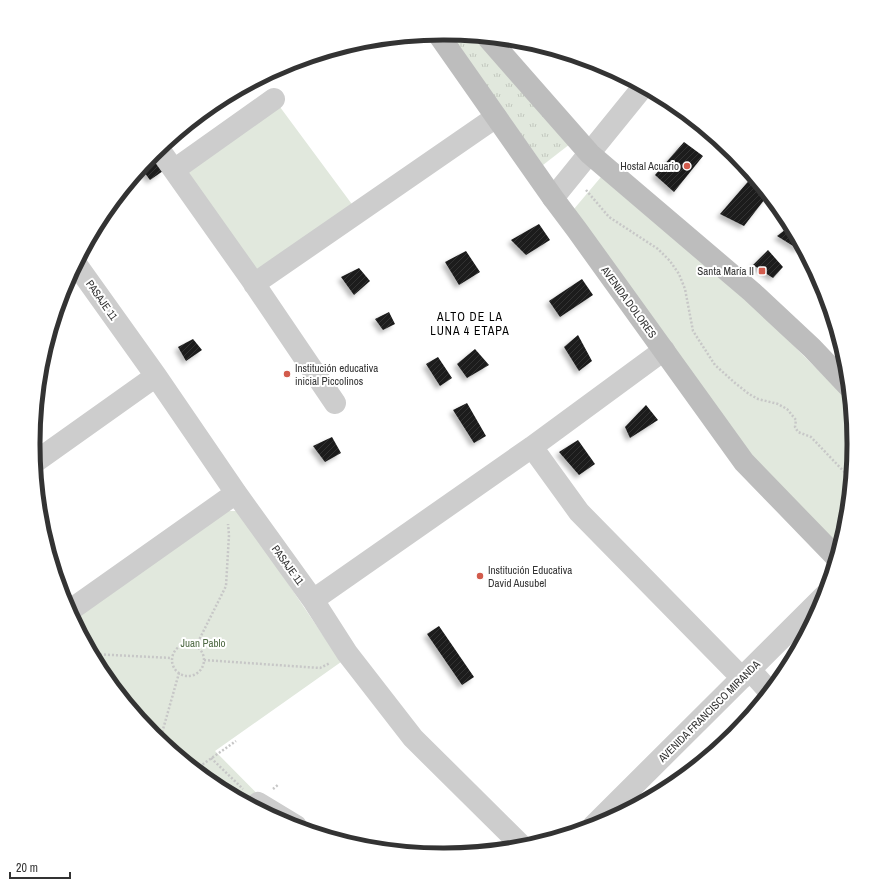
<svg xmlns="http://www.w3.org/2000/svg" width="887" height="888" font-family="'Archivo Narrow',sans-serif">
	<defs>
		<pattern id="grass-tufts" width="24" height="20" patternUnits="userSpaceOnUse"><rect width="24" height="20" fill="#e1e8dd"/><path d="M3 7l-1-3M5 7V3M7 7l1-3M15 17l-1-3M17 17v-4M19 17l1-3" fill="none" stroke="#c2c7be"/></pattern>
		<pattern id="building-hatch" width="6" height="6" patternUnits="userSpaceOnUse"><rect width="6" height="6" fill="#1a1a1a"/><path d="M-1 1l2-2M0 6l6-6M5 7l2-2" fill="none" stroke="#333"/></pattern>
		<filter id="shadow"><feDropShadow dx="-3.5" dy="3.5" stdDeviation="2" flood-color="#0004"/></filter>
	</defs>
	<rect width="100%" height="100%" fill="#fff"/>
	<path fill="url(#grass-tufts)" d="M450,34L474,37L570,144L543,165Z"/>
	<path fill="#e1e8dd" d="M280,107L354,207L259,275L184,172Z
		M601,177L757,309L850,402L854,444L846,524L843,534L837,543L755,461L574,209Z
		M228,511H239L341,662L215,751L286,823L215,785L153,734L102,672L73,618Z"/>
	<path fill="url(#building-hatch)" filter="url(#shadow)" d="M684,142L703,156L674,192L655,175Z
		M153,159L163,171L150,180L141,168Z
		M752,177L768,195L744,226L720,214Z
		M539,224L550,240L526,255L511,240Z
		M790,226L801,246L798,249L777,236Z
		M768,250L783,267L773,278L753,265Z
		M466,251L480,272L459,285L445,262Z
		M359,268L370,281L354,295L341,277Z
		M582,279L593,295L560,317L549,301Z
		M389,312L395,324L383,330L375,319Z
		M578,335L592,361L579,371L564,347Z
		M193,339L202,350L186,361L178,347Z
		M475,349L489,365L467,378L457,364Z
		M438,357L452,378L440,386L426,364Z
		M467,403L486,436L474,443L453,410Z
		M646,405L658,420L630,438L625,427Z
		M332,437L341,453L325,462L313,446Z
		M578,440L595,464L579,475L559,452Z
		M439,626L474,677L462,685L427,634Z"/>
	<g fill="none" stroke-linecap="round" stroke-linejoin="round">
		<path stroke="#c7c7c7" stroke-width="2.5" stroke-dasharray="2 2" stroke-linecap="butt" d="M586,190L609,217L658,249L670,261L679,274L685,289L693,331L715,365L735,383L749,394L758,399L778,404L787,409L796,420L795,427L798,432L811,437L851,479
			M172 660a16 16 0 1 1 32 0a16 16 0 1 1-32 0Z
			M196,646L226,586L229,535L228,524
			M92,654L172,658
			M204,660L320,668L330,663
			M160,740L179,673
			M211,758L243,789
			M196,769L236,741
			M273,789L279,784"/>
		<path stroke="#cdcdcd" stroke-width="22" d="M159,149L251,279L335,403
			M174,170L274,99
			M553,198L643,87
			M76,264L156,376L236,493L313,600L347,653L413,738L523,847
			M254,284L496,117
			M532,447L579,512L742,678
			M35,462L156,376
			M313,600L532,447L664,350
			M69,611L236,493
			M750,670L769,691
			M254,806L258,803L296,826
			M593,826L824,596"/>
		<path stroke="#bdbdbd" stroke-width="22" d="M438,34L553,198L577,230L744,462L836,557
			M488,38L590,154L752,292L812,348L848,386"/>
	</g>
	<g fill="#d25b4c" stroke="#fff" stroke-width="1.5">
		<circle cx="687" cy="166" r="4"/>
		<rect x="758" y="267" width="8" height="8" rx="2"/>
		<circle cx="287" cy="374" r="4"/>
		<circle cx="480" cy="576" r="4"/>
	</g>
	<g text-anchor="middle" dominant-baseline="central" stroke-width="4" stroke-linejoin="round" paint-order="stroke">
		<g font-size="11" fill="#333" stroke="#fff" text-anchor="end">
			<text x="679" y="166">Hostal Acuario</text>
			<text x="754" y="271">Santa María II</text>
			<text x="295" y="368" text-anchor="start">Institución educativa<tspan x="295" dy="13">inicial Piccolinos</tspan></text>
			<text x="488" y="570" text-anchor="start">Institución Educativa<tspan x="488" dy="13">David Ausubel</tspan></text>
		</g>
		<g font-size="11" fill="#333" stroke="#fff">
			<text transform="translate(102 300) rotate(55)">PASAJE 11</text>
			<text transform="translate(629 302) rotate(54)">AVENIDA DOLORES</text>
			<text transform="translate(288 565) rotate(54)">PASAJE 11</text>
			<text transform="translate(709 711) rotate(-45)">AVENIDA FRANCISCO MIRANDA</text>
		</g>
		<g font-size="11" fill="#4f6a44" stroke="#fff">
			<text x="203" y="643">Juan Pablo</text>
		</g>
		<g font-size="12" letter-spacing="1" fill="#000" stroke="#fff">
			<text x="470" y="317">ALTO DE LA<tspan x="470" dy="14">LUNA 4 ETAPA</tspan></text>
		</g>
	</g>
	<path d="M0 0H887V888H0ZM443 40H444A403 403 0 0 1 847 443V445A403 403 0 0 1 444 848H443A403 403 0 0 1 40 445V443A403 403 0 0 1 443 40Z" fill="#fff" fill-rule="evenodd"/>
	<path fill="none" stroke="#333" stroke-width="5" d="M443 40H444A403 403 0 0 1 847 443V445A403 403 0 0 1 444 848H443A403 403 0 0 1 40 445V443A403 403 0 0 1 443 40Z"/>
	<path d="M10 872v6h60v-6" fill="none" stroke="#333333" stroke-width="2"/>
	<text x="16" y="872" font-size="12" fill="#333333" stroke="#ffffff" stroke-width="3" paint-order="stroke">20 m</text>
</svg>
